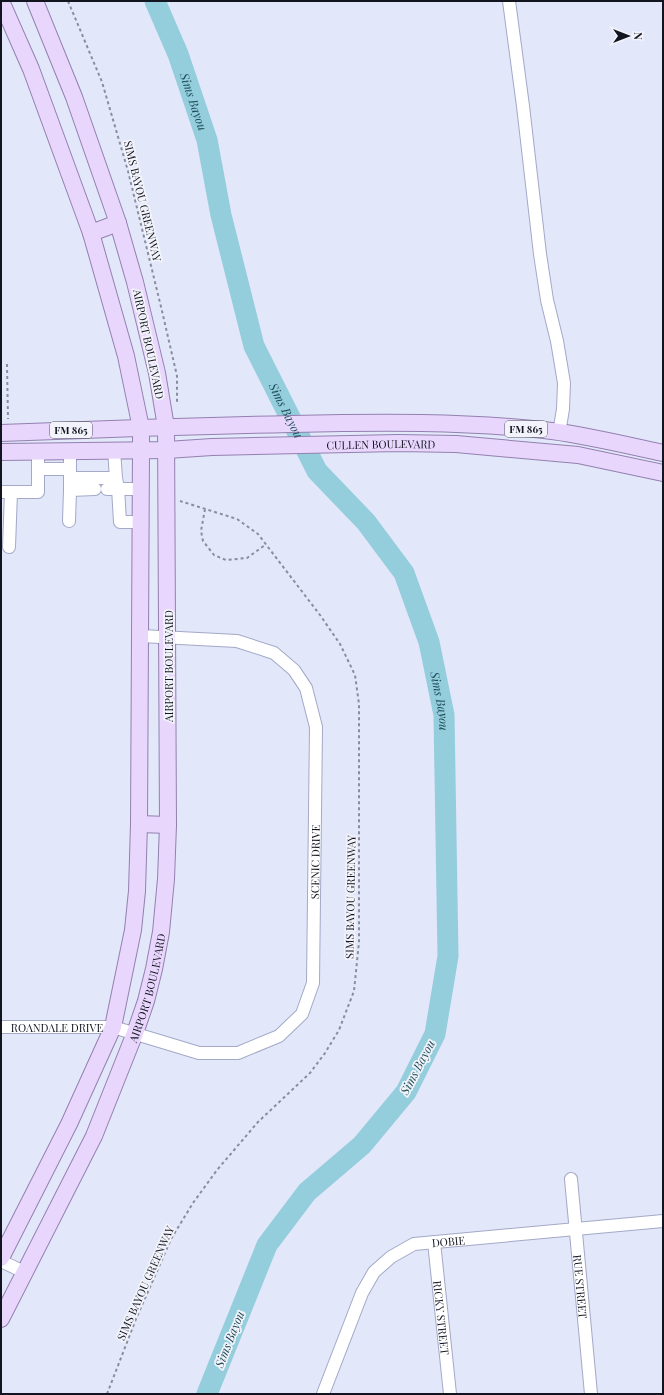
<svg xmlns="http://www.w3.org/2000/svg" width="664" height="1395" font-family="'Playfair Display',serif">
	<rect width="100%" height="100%" fill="#e2e7fa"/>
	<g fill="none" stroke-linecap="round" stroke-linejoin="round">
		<path stroke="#94cddc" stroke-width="21" id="s1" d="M155,1L178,54L207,140L221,215L254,346L317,471L366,522L404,573L429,642L444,715L448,956L435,1034L406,1092L362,1145L307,1192L267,1245L207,1394"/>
		<g stroke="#a3a9c7" stroke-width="14">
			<g id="minor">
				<path d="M509,1L523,106L540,254L547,300L557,341L564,383L563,409L559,433"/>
				<path d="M70,451V478H116L114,450"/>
				<path d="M38,452V469H70"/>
				<path d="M70,478V490L95,489"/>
				<path d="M116,478L118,488L120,522H141"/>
				<path d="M107,489H141"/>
				<path d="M1,492H38V469"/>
				<path d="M69,521L70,490"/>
				<path d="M9,547L11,492"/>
				<path id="s2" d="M1,1027H113L199,1053H238L279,1036L302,1014L313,983L316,727L306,688L294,670L274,653L237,641L141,636"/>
				<path id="s3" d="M571,1179L591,1394"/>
				<path id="s4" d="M434,1242L450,1394"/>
				<path d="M1,1261L24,1272"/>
				<path id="s5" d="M323,1394L362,1293L374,1272L391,1257L414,1244L663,1221"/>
			</g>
		</g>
		<g stroke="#9380af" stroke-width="18">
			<g id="major">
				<path d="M1,1L31,69L91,233L126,356L141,428V450L139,824L137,891L133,930L113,1027L69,1124L1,1258"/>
				<path d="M91,233L118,223"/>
				<path d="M1,433C98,429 195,426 291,424C378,422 465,421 552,431C589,436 626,445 663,453"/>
				<path id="s6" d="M1,452L167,450L212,447L398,443L456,444L578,455L663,473"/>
				<path d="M139,824L168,825"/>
				<path id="s7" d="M1,1319L94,1136L135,1033L146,1001L154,969L161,932L166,879L168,825L166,427L157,373L135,282L118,223L74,97L35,1"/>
			</g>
		</g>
		<path stroke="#898d9c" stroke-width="2" stroke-dasharray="3 3" stroke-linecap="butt" d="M68,1L102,82L128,171L162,311L177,376V402
			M7,364L8,419
			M205,509L201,531L203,541L214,555L226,560L247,558L265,545
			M107,1394L136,1319L171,1239L193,1203L217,1170L258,1122L310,1073L325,1053L339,1030L354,991L359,942V704L355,675L340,644L320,615L258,534L237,519L180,501"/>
		<use href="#minor" stroke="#fff" stroke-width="12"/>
		<use href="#major" stroke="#e8d6fd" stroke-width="16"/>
	</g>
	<g text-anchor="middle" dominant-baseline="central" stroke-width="3.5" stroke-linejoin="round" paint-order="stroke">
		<g fill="#f3f4fb" stroke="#565761" stroke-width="1">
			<rect x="505" y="421" width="42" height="16" rx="3"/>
			<rect x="50" y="422" width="42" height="16" rx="3"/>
		</g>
		<g font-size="10" font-weight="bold" fill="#12141f">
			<text x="526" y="429">FM 865</text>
			<text x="71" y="430">FM 865</text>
		</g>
		<g font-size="11" fill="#12141f" stroke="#f3f4fb">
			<text transform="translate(143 201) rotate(76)">SIMS BAYOU GREENWAY</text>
			<text transform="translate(149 344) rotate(78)">AIRPORT BOULEVARD</text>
			<text stroke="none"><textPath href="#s6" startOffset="380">CULLEN BOULEVARD</textPath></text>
			<text transform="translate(168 666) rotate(-90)">AIRPORT BOULEVARD</text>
			<text stroke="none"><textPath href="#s2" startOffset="471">SCENIC DRIVE</textPath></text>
			<text transform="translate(350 897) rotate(-89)">SIMS BAYOU GREENWAY</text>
			<text stroke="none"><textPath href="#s7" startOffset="363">AIRPORT BOULEVARD</textPath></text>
			<text stroke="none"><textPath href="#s2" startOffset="56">ROANDALE DRIVE</textPath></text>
			<text stroke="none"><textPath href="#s5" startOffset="216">DOBIE</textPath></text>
			<text transform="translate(145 1283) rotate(-66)">SIMS BAYOU GREENWAY</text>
			<text stroke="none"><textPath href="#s3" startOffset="108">RUE STREET</textPath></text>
			<text stroke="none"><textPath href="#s4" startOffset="76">RICKY STREET</textPath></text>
		</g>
		<g font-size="12" font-style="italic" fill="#1b4c57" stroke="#f3f4fb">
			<text stroke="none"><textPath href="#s1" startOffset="108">Sims Bayou</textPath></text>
			<text stroke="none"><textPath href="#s1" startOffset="432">Sims Bayou</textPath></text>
			<text stroke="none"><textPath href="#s1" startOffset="768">Sims Bayou</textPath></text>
			<text transform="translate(417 1067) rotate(-62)">Sims Bayou</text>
			<text transform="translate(229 1339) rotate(-68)">Sims Bayou</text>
		</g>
	</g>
	<rect width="664" height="1395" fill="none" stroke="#12141f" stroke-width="4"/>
	<g transform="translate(628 36) rotate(90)" stroke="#f3f4fb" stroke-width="3" paint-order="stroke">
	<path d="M0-3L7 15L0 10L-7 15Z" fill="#12141f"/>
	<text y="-6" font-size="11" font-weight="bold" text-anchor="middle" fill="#12141f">N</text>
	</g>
</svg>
